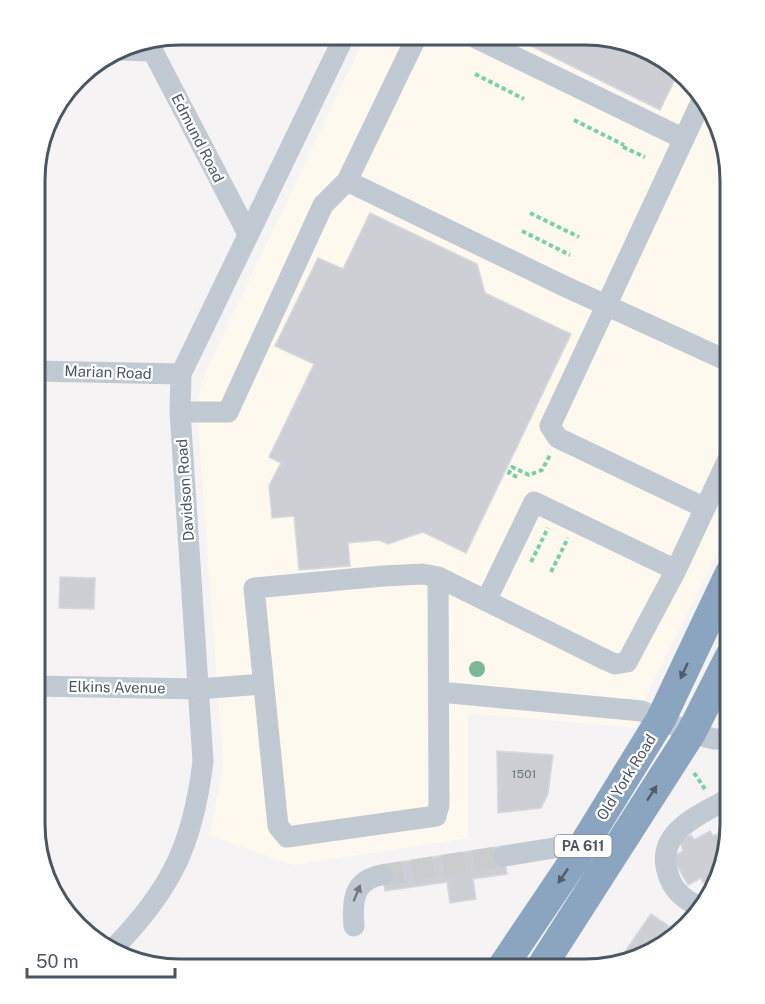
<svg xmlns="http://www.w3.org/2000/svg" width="765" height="1004" font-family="'Public Sans',sans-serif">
	<rect width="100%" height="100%" fill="#f5f3f3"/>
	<path fill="#fdf9ef" d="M604,36L666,59L715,115L730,180V529L648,692L636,728L468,713V838L293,865L210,836L223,763L197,412L200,390L206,371L364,39Z"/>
	<path fill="#cdcfd5" stroke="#d7d9de" stroke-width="1.5" d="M604,36L666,59L678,73L660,110L513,37Z
		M370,213L477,264L485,293L571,334L466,553L423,532L388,544L379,540L348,543L350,566L299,570L294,516L272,518L269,486L281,463L269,457L314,364L275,346L318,258L343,269Z
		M60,577L95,578L94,609L59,608Z
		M497,751L553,755L548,794L541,808L498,813Z
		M729,820L730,834L716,876L703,883L701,878L688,885L672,857L683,851L680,841L691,835L694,840L710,831L713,836L725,830L721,824Z
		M503,846L507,874L473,879L476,899L450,903L447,882L385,891L381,865Z
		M651,914L669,926L663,936L668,938L650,954L619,960Z"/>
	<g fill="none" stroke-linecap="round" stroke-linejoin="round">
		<path stroke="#caccce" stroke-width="21" stroke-dasharray="21 10" stroke-linecap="butt" d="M382,875L504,856"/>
		<path stroke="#7ad0a6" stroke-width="4" stroke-dasharray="4.5 3" stroke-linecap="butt" d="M475,74L524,99
			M574,120L624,145
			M623,147L645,157
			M530,213L579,237
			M522,231L570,255
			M517,477L509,473L512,467L529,475L542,470L550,455
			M531,562L548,528
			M551,572L568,538
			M694,773L705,789"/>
		<path stroke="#c1cad2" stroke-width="21" d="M476,38L684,139
			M148,42L248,234
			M119,50L152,51
			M702,100L550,426L558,438L705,508
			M347,181L416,38
			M35,371L181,374
			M180,412H228L323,205L347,181L564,286L730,362
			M438,577L439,805L436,816L287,837L278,826L254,588L383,576L423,574L438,577L606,660L615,664L627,662L676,570L730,455
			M486,601L534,502L676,570
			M35,686L199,689L262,684
			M440,692L642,711L691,733L714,739H730
			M504,856L585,843
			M703,907C688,903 675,893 669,877C652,833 699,815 730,798
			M354,926C352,900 353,880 382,875
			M112,950C171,890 193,845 203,761L180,412L181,374L343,39"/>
		<path stroke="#8ba5c1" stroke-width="30" d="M501,969L573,862L661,719L730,573
			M540,969L691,733L730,656"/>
	</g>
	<circle fill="#7bb799" cx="477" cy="669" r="8"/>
	<defs><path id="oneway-solid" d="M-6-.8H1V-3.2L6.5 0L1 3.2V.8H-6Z" transform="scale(1.5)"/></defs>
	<g fill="#505e6b">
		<use href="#oneway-solid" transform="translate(684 671) rotate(115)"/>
		<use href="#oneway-solid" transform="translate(652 793) rotate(-57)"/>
		<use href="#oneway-solid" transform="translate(563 876) rotate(124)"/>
	</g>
	<use fill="#6e7983" href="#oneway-solid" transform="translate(357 893) rotate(-68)"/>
	<g text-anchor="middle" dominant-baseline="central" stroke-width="4.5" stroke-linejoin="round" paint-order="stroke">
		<g font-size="12" fill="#6b747e">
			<text x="524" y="774">1501</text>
		</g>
		<rect fill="#fff" stroke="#808990" stroke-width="1.5" x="554.5" y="835" width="57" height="22" rx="4.5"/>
		<g font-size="14" font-weight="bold" fill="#4a5661">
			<text x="583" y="846">PA 611</text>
		</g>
		<g font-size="15" fill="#4a5661" stroke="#fff">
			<text transform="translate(198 138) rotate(63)">Edmund Road</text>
			<text transform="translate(108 372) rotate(2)">Marian Road</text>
			<text transform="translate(185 490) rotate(-94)">Davidson Road</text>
			<text transform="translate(117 687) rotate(1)">Elkins Avenue</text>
			<text transform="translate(626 777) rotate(-58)">Old York Road</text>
		</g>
	</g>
	<path d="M0 0H765V1004H0ZM180 45H585A135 135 0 0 1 720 180V824A135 135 0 0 1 585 959H180A135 135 0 0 1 45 824V180A135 135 0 0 1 180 45Z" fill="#fff" fill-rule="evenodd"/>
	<path fill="none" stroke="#4a5661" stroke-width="3" d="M180 45H585A135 135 0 0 1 720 180V824A135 135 0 0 1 585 959H180A135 135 0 0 1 45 824V180A135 135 0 0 1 180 45Z"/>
	<path d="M27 968v9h148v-9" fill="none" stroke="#4a5661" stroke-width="3"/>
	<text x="36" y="968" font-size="18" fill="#4a5661" stroke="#ffffff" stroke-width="4.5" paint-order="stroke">50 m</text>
</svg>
